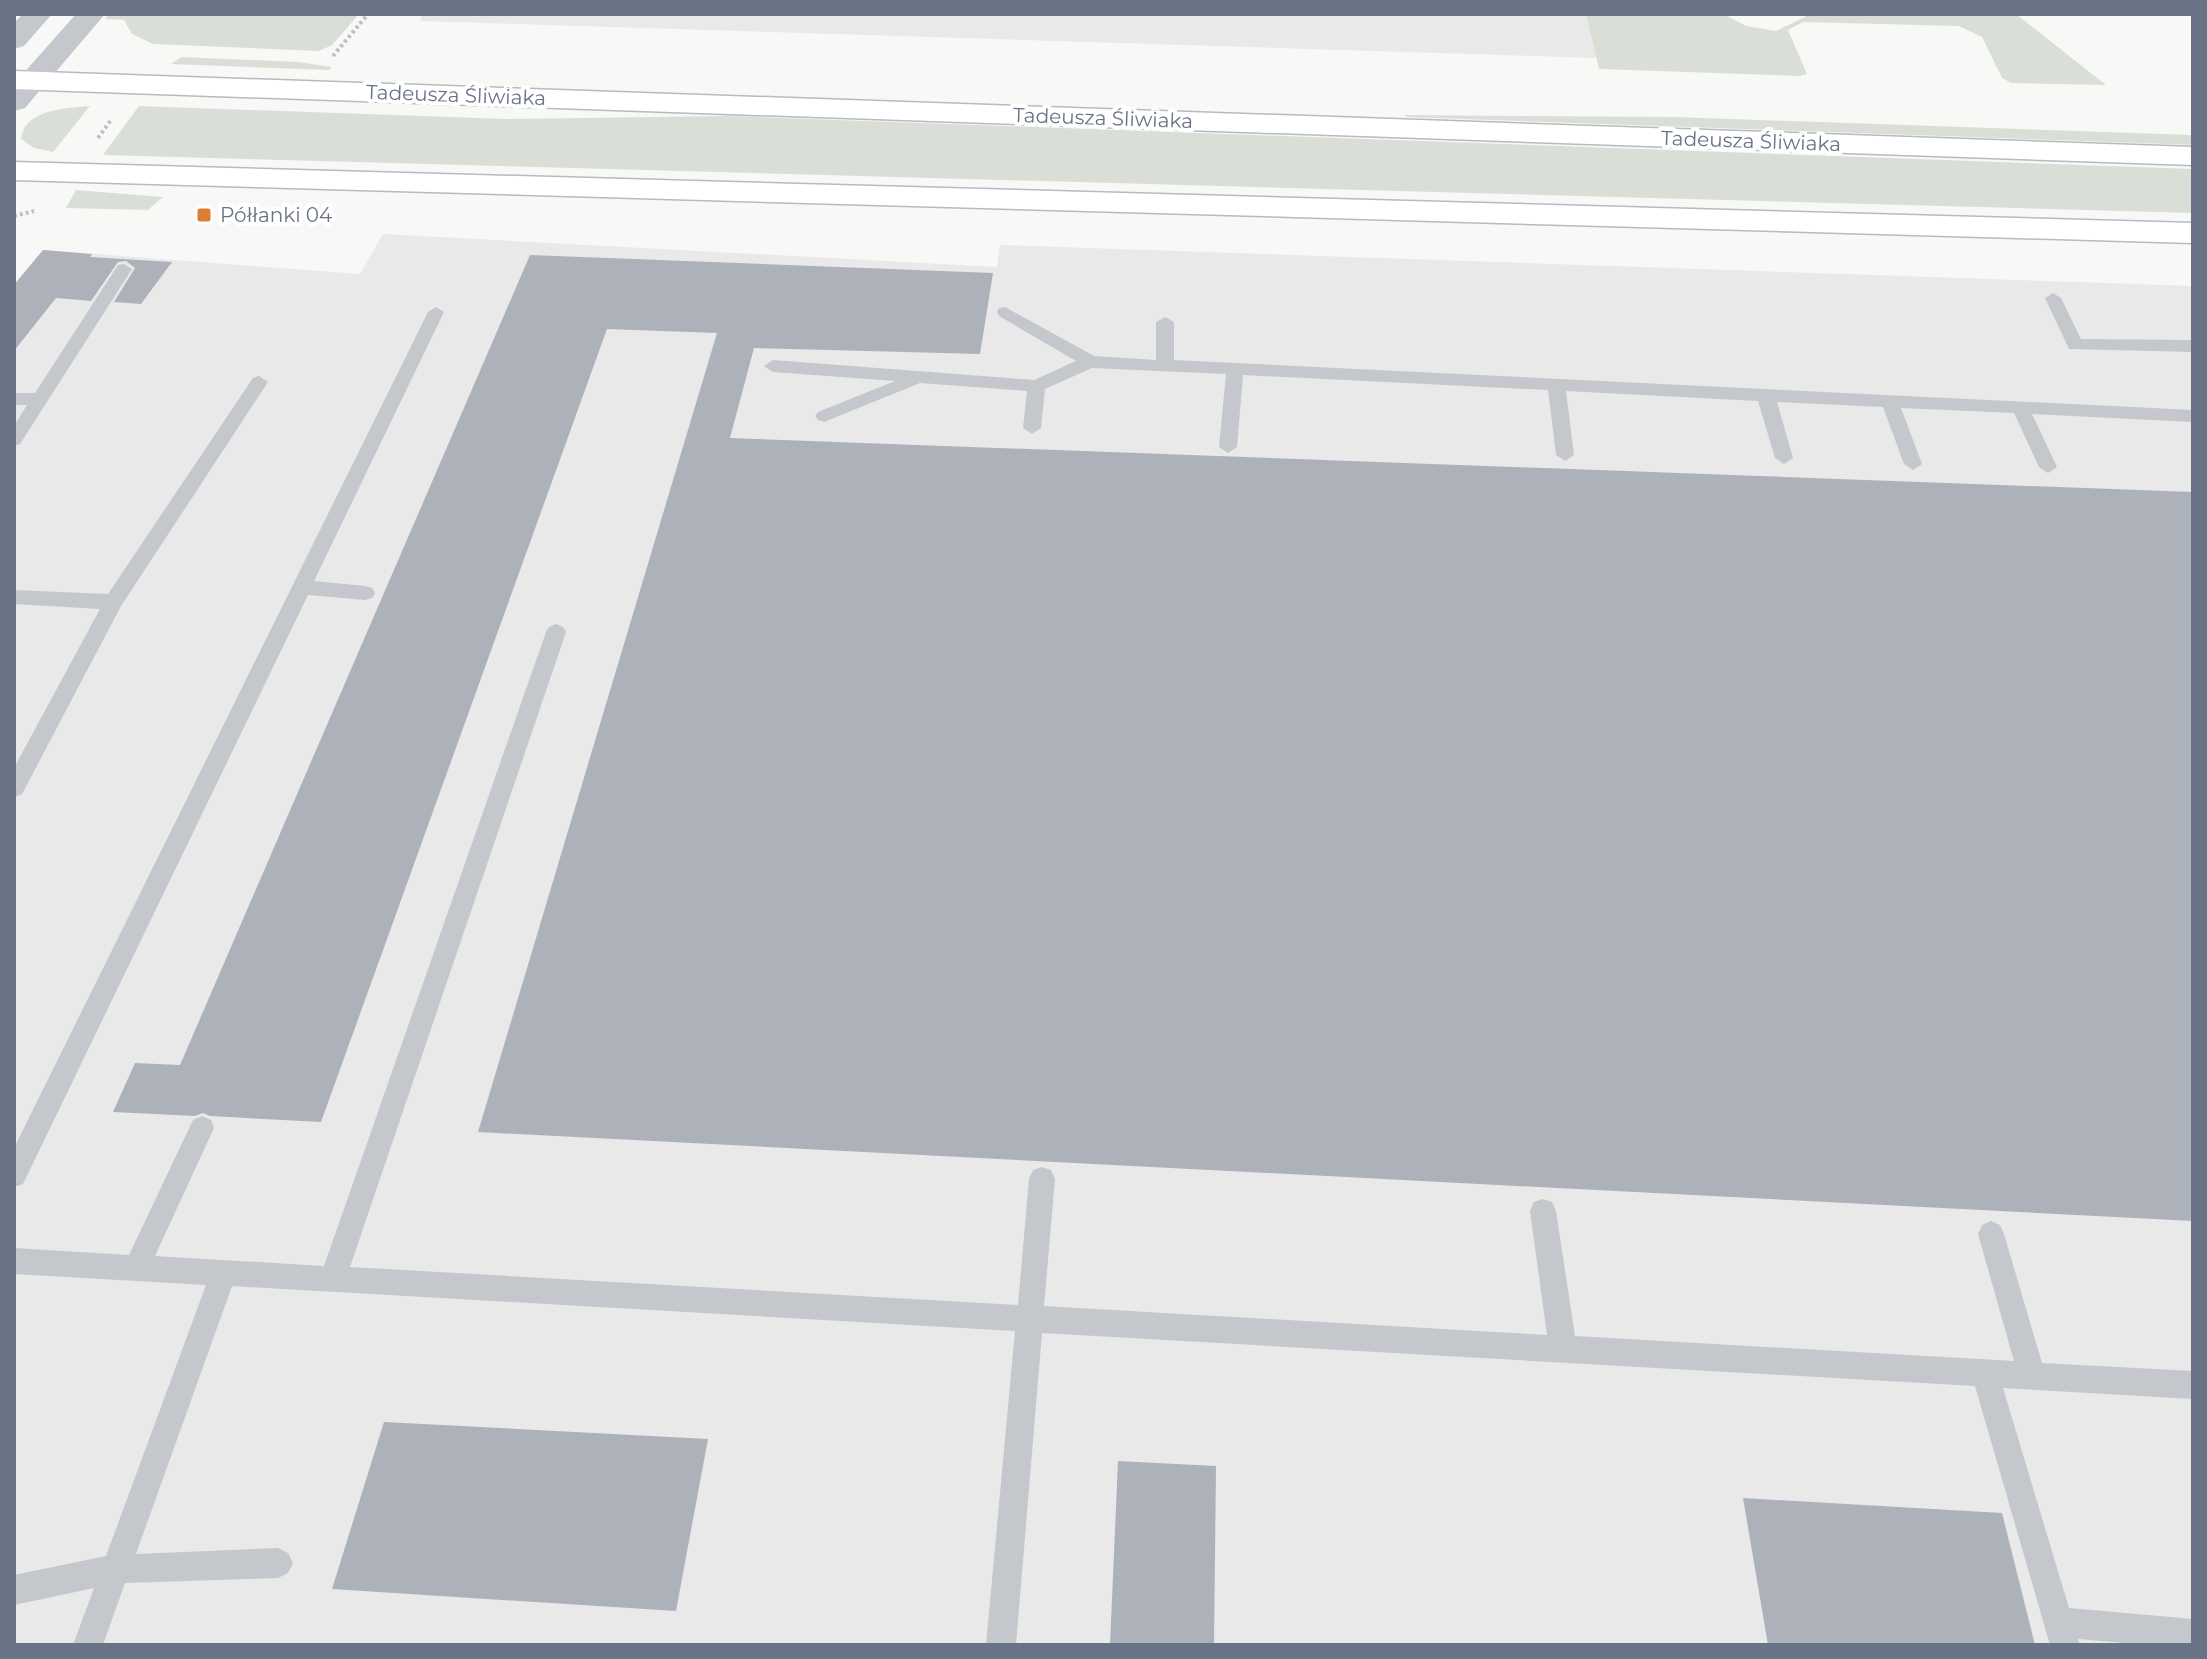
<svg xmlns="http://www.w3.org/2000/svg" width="2207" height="1659" font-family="Montserrat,sans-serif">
	<rect width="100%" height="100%" fill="#f8f9f6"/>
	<path fill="#e9e9e9" d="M422,14H1586L1598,58L420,21Z
		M383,234L997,267L1000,245L2193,286V1645H14V284L43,250L360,274Z"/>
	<path fill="#d9dfd7" d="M109,14H359L332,45L319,51L153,44L132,34L124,20L105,19Z
		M1586,14H1723L1746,26L1776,31L1811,14L2017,15L2106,85L2011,83L2002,78L1982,37L1959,26L1803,22L1788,30L1807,74L1799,76L1599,69Z
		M181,57L299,62L331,67L330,70L171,64Z
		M90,106L53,152L34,148L21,139C24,109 67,108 90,106Z
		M139,106L507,119L730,116L2193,169V213L103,155Z
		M1405,115L1675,117L2193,135V145L1406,117Z
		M76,190L163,197L148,210L66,208Z"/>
	<path fill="#adb2ba" d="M43,250L92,254L90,257L172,262L141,304L114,302L135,268L126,261L118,262L91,301L56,298L14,351V285Z
		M530,255L993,273L980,354L754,348L730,438L2193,492V1221L478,1132L717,333L607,329L321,1122L210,1116L203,1113L195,1116L113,1112L135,1063L180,1065Z
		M384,1422L708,1439L676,1611L332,1589Z
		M1118,1461L1216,1466L1214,1645H1110Z
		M1743,1498L2002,1513L2035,1645H1768Z"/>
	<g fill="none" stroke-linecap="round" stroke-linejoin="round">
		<g stroke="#b7babf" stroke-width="3">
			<path id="primary" d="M14,71L2193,147V165L14,89Z
				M14,162L2193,223V243L14,180Z"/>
		</g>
		<path stroke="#bebfc2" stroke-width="4" stroke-dasharray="3 3" stroke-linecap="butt" d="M333,56L368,14
			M98,138L111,120
			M14,216L34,211"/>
		<path fill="#c4c7cb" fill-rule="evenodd" d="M124,264L132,269L20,444L14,446V426L27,405H14V393H35L118,265Z
			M2053,293L2061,298L2081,339L2193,340V352L2069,349L2045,298Z
			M436,307L444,312L314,581L365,586L372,588L375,593L372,598L365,600L308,595L23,1184L14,1187V1148L428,312Z
			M1005,307L1094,356L1156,360V322L1165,317L1174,322V360L2193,410V422L2032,414L2057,467L2048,473L2039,467L2014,413L1901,408L1922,464L1913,470L1904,464L1883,407L1777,402L1793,458L1784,464L1775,458L1758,401L1566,391L1574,455L1565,461L1556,455L1548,390L1243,375L1237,447L1228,453L1219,447L1226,374L1092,368L1045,389L1041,428L1032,434L1023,428L1027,391L920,383L824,422L818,420L815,416L818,412L895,381L773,372L764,366L773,360L1034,380L1076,361L999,316L997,312L999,308Z
			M259,376L268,382L121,606L22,794L14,797V768L100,609L14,604V590L108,594L253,378Z
			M556,624L563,627L566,632L350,1267L1018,1305L1029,1179L1033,1170L1042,1167L1051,1170L1055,1179L1044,1306L1547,1335L1530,1211L1534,1202L1543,1199L1552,1202L1556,1211L1575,1336L2014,1361L1978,1234L1982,1225L1991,1221L2000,1225L2004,1234L2042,1363L2193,1371V1399L2003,1388L2069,1608L2193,1619V1645H2149L2078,1639L2080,1645H2050L1975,1386L1042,1333L1016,1645H986L1015,1331L232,1286L136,1554L278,1548L288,1553L293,1563L288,1573L278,1578L125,1583L103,1645H73L94,1588L14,1605V1575L106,1556L206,1285L14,1274V1248L129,1255L193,1120L202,1116L211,1120L214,1128L155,1256L324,1266L546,632L549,627Z"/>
		<path fill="#c4c7cb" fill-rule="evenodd" d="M23,14H52L24,46L14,49V23Z
			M76,14H105L25,108L14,111V84Z"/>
		<use href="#primary" fill="#fff" fill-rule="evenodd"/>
	</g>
	<rect fill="#dd7e32" stroke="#fff" stroke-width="3" x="196" y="207" width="16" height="16" rx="4"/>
	<g text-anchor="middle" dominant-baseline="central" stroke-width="8" stroke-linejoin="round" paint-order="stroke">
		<g font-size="20" fill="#697386" stroke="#fff">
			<text transform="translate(456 95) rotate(2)">Tadeusza Śliwiaka</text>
			<text transform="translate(1103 118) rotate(2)">Tadeusza Śliwiaka</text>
			<text transform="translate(1751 141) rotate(2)">Tadeusza Śliwiaka</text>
		</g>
		<g font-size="20" fill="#697386" stroke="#fff" text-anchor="start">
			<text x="220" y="215">Półłanki 04</text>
		</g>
	</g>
	<rect width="2207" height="1659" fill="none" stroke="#697386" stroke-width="32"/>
</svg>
